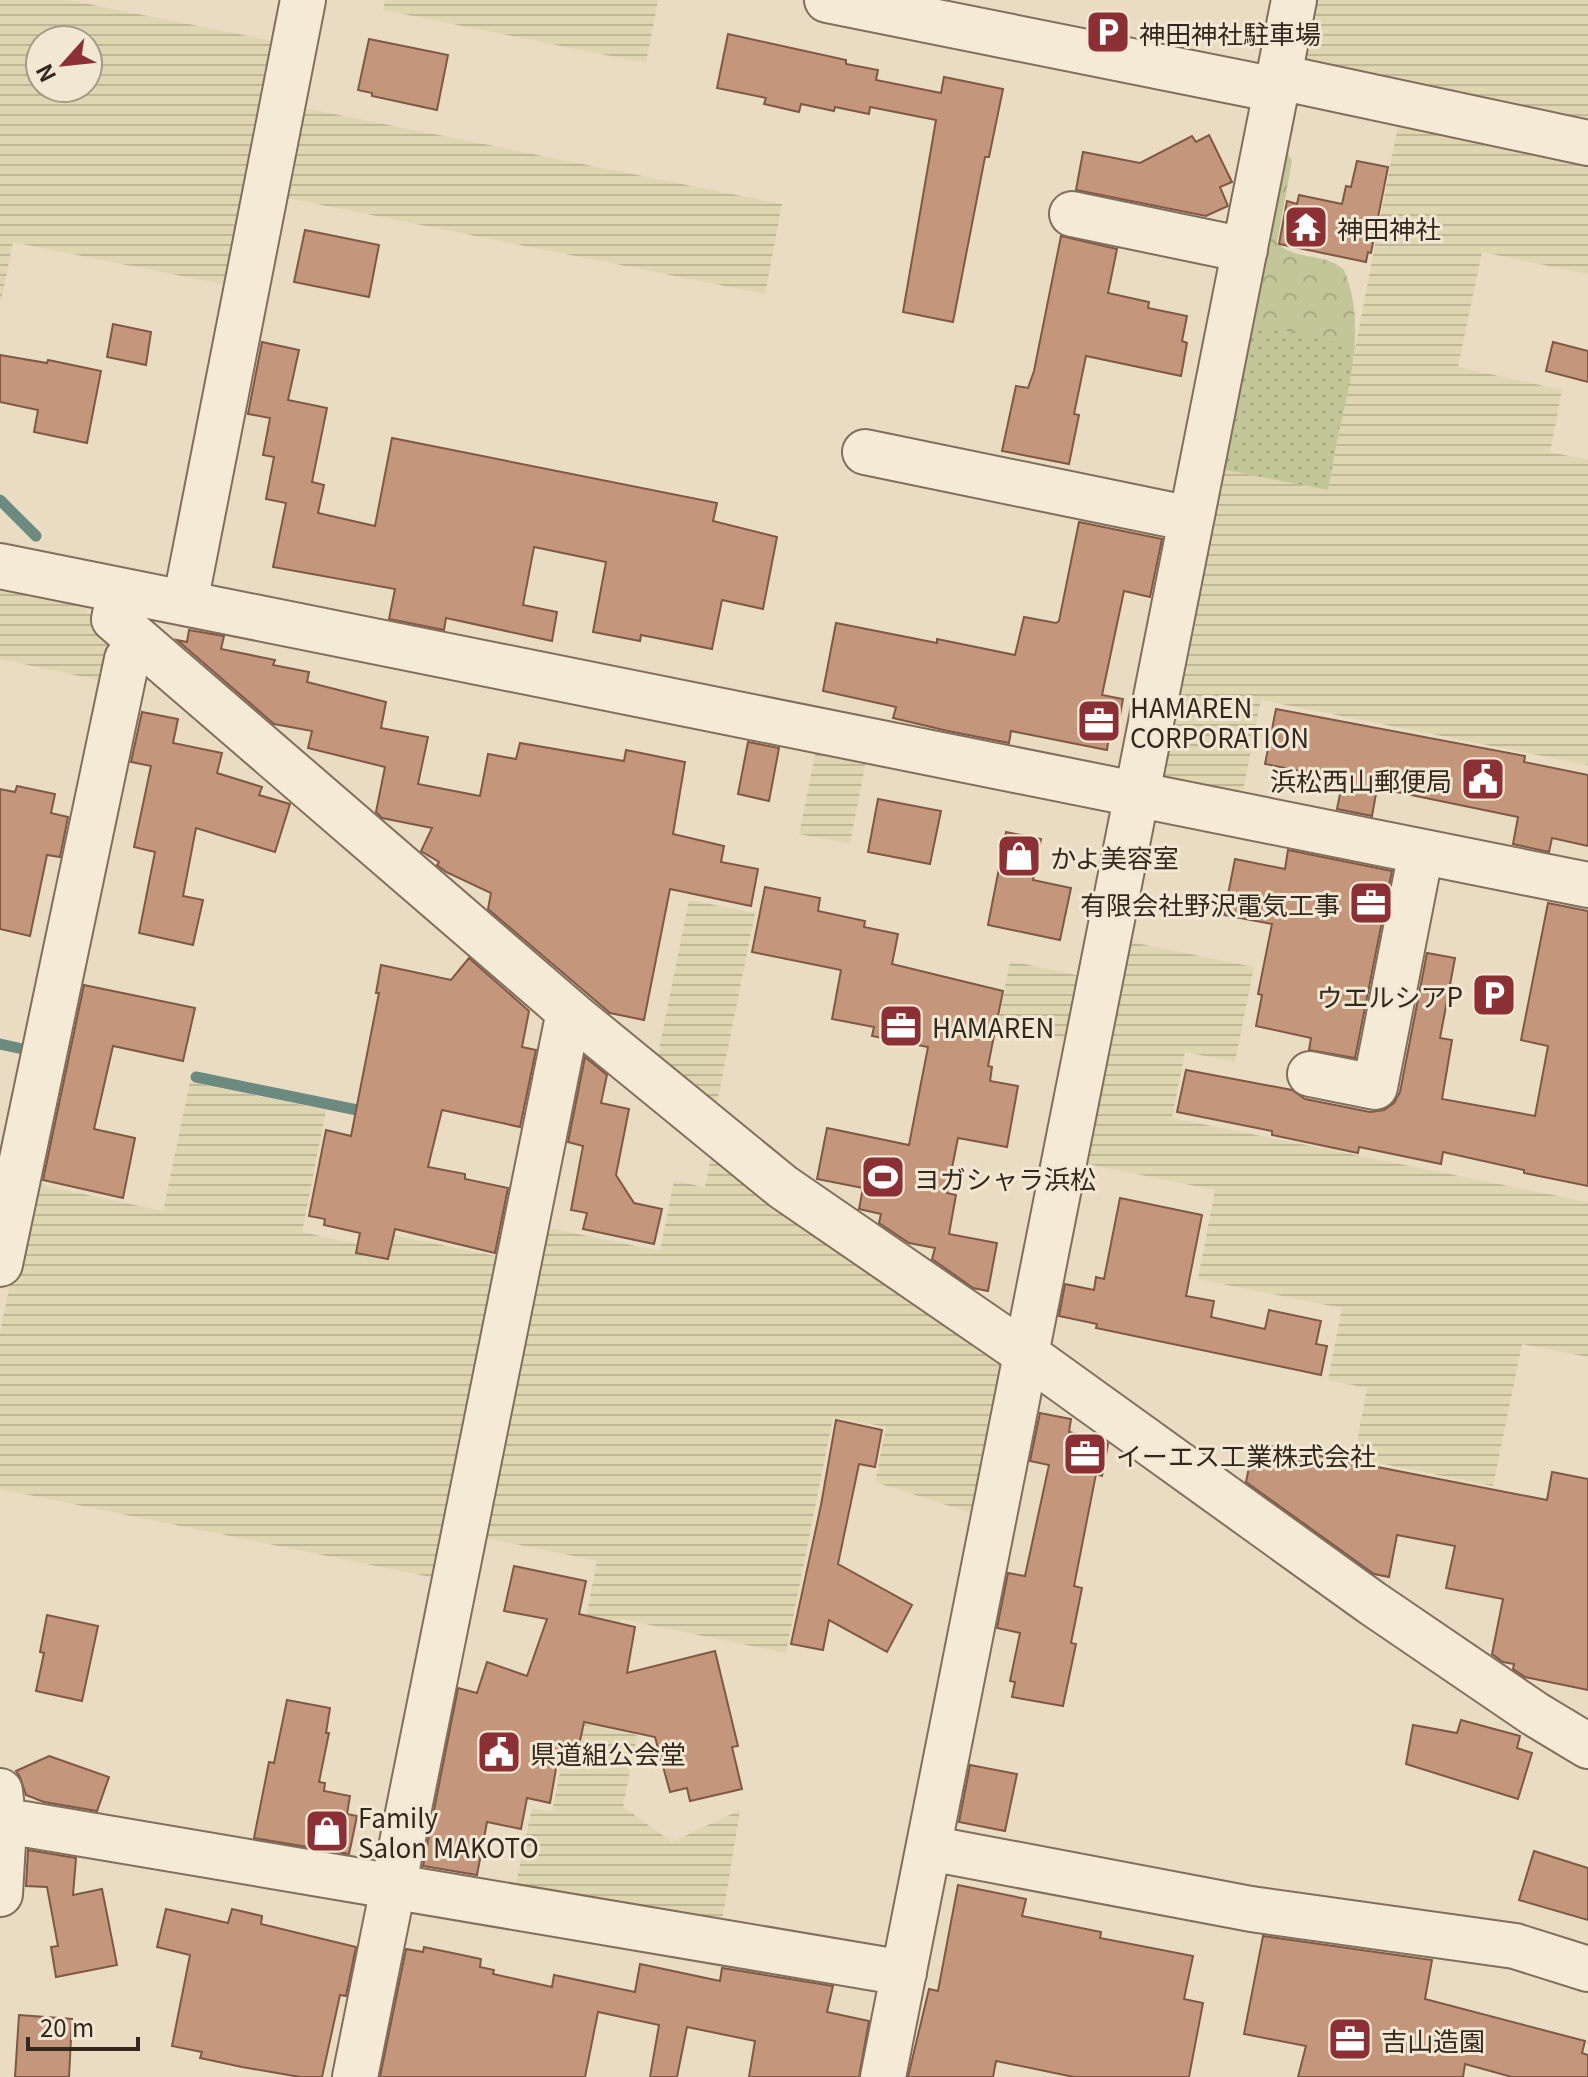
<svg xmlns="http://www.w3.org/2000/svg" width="1588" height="2077" font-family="Georgia,'Noto Sans JP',serif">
	<defs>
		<pattern id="farmland-rules" width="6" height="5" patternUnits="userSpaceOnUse" patternTransform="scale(2)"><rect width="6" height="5" fill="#ded5b1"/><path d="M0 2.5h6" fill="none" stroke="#bfb798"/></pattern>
		<pattern id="forest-crowns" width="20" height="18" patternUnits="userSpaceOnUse" patternTransform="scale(2)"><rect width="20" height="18" fill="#c3c698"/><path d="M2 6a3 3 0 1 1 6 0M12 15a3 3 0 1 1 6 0" fill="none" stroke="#a8aa83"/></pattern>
		<pattern id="park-dots" width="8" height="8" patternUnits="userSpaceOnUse" patternTransform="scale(2)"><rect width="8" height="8" fill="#c3c698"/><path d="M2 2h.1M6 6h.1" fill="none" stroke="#a8aa83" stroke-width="1.8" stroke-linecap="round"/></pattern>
	</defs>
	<rect width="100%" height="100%" fill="#e9dcc3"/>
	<path fill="url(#farmland-rules)" fill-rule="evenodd" d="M0,0H68L278,42L231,286L13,242L0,305ZM40,40H88V88H40Z
		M385,0H658L646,63L383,10Z
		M1308,0H1588V129L1303,68Z
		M299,107L782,204L765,294L282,197Z
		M1398,125L1588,166V274L1482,252L1458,367L1562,390L1550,452L1588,460V765L1261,700L1242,796L1161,781L1215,468L1328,490Z
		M0,585L81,602L108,641L112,662L108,682L0,659Z
		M816,750L866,760L850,844L799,834Z
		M689,900L755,913L715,1113L656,1065Z
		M1121,940L1254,967L1235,1062L1185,1052L1172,1118L1588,1202V1357L1522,1344L1493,1486L1354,1458L1367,1388L1328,1380L1342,1308L1198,1279L1215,1190L1078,1162Z
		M1010,961L1086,977L1073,1041L998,1025Z
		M190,1082L326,1110L302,1232L376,1248L379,1232L505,1258L440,1579L0,1489V1332L31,1183L163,1211Z
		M713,1147L1003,1355L980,1516L875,1482L886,1427L833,1417L786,1653L621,1619L616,1640L583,1633L597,1561L477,1536L540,1226L660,1251L674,1181L705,1187Z
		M570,1721L637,1735L623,1807L672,1842L740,1810L721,1928L514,1893L532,1808L552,1812Z"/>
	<path fill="url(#forest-crowns)" d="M1286,150L1292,161L1277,242C1292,261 1326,252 1344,270C1370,331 1344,402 1332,464L1237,413L1277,158Z"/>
	<path fill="url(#park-dots)" d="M1244,322L1355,346L1328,490L1215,468Z"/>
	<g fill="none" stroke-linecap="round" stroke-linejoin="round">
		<path stroke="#6d8a81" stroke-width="11" d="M0,500L36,536
			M0,1044L23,1049
			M196,1077L362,1111"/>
	</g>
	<path fill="#c4977c" stroke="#7f5944" stroke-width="2" d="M728,34L846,60V64L878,70L876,80L941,93L944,77L1003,89L989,157H985L953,322L903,312L936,120L870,107L869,114L835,107L834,111L801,104L799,112L764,104L766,98L717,88Z
		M369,39L448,55L437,110L372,96V93L358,90Z
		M1209,135L1232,182L1220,187L1228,206L1206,216L1076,190L1083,152L1140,163L1192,136L1196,142Z
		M1357,161L1388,167L1371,253L1368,252L1366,262L1279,244L1287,201L1297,204L1299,195L1342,204L1346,186L1351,187Z
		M305,230L379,245L369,297L294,282Z
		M1061,236L1117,249L1108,293L1149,302L1148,308L1187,316L1182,341L1187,343L1181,376L1086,356L1074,414L1079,415L1069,464L1002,451L1016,386L1028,388L1034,371Z
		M113,324L151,332L146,365L107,357Z
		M262,342L299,350L288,400L327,408L312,482L324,485L318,513L375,526L392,438L717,503L713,521L777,537L763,609L722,600L712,649L641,635L640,641L593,632L606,562L534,547L523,605L557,612L552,641L446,618L444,630L389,619L395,589L273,567L286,503L266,499L274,457L263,455L270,418L248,414Z
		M1553,342L1588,351V382L1546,371Z
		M0,355L47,363L48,360L101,371L87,443L34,432L38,410L0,402Z
		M1079,522L1162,539L1150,597L1124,591L1102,695L1123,699L1117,731L1110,729L1107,750L1011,731L1009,743L948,731L893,718L896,707L823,691L836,623L937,643V639L1015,655L1024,617L1056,623L1059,621Z
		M189,630L224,636L221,649L275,660L273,665L309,672L307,682L386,702L381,728L428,737L418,784L480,796L488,754L516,759L520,743L624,761L626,750L685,762L673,834L724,846L721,862L758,869L751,906L670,889L644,1020L610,1013L488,909L491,893L446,872L437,865L439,862L421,851L432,828L382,818L376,812L385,767L308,748L312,731L274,724L177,640L187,642Z
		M1276,709L1525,756L1524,762L1588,775V846L1552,838L1549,852L1513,844L1518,817L1377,788L1372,816L1337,809L1343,779L1265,764Z
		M142,712L178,719L173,743L222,753L217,773L262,787L259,795L290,804L275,852L196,828L183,896L203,900L193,945L139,933L155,852L134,847L151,766L131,762Z
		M748,742L779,748L769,801L738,794Z
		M17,786L55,794L51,813L68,817L60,857L47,855L30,936L0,929V789L15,792Z
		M878,799L941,811L930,864L868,852Z
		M1006,832L1041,839L1033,880L1071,888L1060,940L988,925Z
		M1288,850L1392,871L1355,1058L1309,1050L1311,1038L1256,1026L1262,995L1258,994L1272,924L1224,915L1235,859L1285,869Z
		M765,887L820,898L818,911L865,921L864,927L898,934L892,964L1003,991L988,1066L992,1067L990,1081L1018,1086L1007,1147L958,1138L947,1193L956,1195L949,1234L997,1243L988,1291L973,1288L932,1259L935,1248L909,1243L879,1223L881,1214L859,1209L863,1188L817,1179L827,1128L909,1145L928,1047L872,1036L874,1027L832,1019L841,970L752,952Z
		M1548,903L1588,911V1186L1524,1173V1170L1443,1152L1441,1164L1359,1147L1358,1153L1272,1135V1131L1177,1112L1186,1070L1292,1090L1305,1099L1370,1112L1384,1110L1394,1103L1400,1092L1427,953L1455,958L1440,1038L1452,1040L1442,1099L1535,1116L1548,1046L1521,1040Z
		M469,958L529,1011L522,1047L536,1050L520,1127L442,1110L428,1167L465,1174V1179L508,1188L495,1253L395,1229L388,1259L356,1253L360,1233L324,1225L325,1219L309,1216L326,1130L351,1136L379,993H376L381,965L451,980Z
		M84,985L195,1008L183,1061L113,1046L94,1129L135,1138L123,1198L43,1180Z
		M585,1057L607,1075L601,1103L629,1109L616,1175L634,1203L662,1209L654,1244L583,1229L587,1213L571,1210L583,1146L568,1142Z
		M1120,1198L1202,1215L1186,1296L1214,1301L1211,1317L1265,1329L1269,1310L1321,1321L1316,1344L1327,1346L1321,1375L1096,1328L1097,1324L1059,1316L1065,1284L1094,1290L1096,1277L1104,1279Z
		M1040,1413L1071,1419L1069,1432L1101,1439L1108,1444L1102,1476L1096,1474L1074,1586L1082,1588L1071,1643L1076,1644L1063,1706L1012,1697L1015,1682L1010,1681L1020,1633L997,1628L1008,1573L1025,1576L1049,1465L1030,1461Z
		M836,1420L882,1430L875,1467L859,1464L838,1564L912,1605L887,1652L829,1620L823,1650L791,1644L821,1505Z
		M1254,1443L1547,1500L1552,1472L1588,1479V1690L1525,1677L1513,1669L1514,1664L1503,1662L1492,1654L1503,1599L1446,1588L1455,1546L1397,1535L1389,1577L1374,1574L1246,1482Z
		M514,1566L586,1581L579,1614L635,1627L627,1673L715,1651L738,1746L732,1747L742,1789L690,1801L687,1788L670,1792L655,1737L584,1722L578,1750L560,1746L550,1803L527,1798L521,1829L487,1822L477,1875L423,1866L458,1688L477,1693L487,1662L527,1676L547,1619L504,1611Z
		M47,1615L98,1626L82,1701L36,1691L44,1653L40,1652Z
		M287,1700L330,1708L326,1733H329L319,1782L325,1783L324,1791L350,1796L347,1814L357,1816L349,1854L254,1838L269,1762L274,1763Z
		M1461,1720L1520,1736L1517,1748L1532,1753L1518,1799L1406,1764L1413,1725L1457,1733Z
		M49,1756L109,1777L97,1811L44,1802L26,1795L20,1777L16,1771Z
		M970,1765L1017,1774L1005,1831L959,1822Z
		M28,1850L76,1858L73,1895L102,1889L117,1965L56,1977L51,1947L58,1946L47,1887L26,1886Z
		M1534,1851L1588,1868V1920L1519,1900Z
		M958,1885L1026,1899L1022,1916L1101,1932L1100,1938L1193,1956L1184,1999L1203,2003L1189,2077H1074L996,2061L993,2077H908L929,1989L938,1991Z
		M166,1909L228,1923L232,1909L262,1916L261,1924L356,1947L346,1996L340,1995L322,2077H300L242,2067L200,2058L202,2052L172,2046L190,1955L157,1947Z
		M1263,1936L1432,1960L1425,1999L1585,2041L1582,2053L1588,2055V2077H1512L1465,2064L1463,2077H1298L1306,2046L1244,2034Z
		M424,1947L481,1959L480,1967L494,1970L493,1974L552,1987L554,1975L635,1992L640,1964L720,1981L722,1968L833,1986L827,2012L869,2021L859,2077H749L755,2041L687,2027L677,2077H650L659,2025L598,2012L585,2077H380L406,1949L423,1952Z
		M19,2015L72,2019L69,2077H15Z"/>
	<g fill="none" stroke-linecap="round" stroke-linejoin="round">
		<g stroke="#826e5c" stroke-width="48">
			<path id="minor" d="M827,0L1276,90
				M1279,77L1588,143
				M1072,214L1245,250
				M865,452L1191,519
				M0,566L1588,885
				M120,590L114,619L574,1016L783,1187L1026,1354L1372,1603L1535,1714L1588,1746
				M185,603L303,0
				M1310,1074L1375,1087L1421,852
				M0,1264L127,659L141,642
				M0,1791L4,1826L0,1894
				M4,1826L24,1824L904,1973
				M929,1848L1251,1909L1515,1946L1588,1969
				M355,2077L566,1026L574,1016
				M883,2077L1294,0"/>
		</g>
		<use href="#minor" stroke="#f5ead5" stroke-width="44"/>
	</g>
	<defs>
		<g id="parking-square" transform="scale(2.3)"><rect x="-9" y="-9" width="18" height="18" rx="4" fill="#8b3136" stroke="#f2e7d2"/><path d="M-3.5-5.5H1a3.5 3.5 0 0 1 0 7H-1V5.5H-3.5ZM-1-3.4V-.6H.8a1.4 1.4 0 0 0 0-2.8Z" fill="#fff"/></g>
		<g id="temple-square" transform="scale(2.3)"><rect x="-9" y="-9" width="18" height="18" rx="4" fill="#8b3136" stroke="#f2e7d2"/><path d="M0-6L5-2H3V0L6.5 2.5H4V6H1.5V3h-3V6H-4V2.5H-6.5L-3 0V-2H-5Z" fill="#fff"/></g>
		<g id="office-square" transform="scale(2.3)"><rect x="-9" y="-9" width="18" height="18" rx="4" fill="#8b3136" stroke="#f2e7d2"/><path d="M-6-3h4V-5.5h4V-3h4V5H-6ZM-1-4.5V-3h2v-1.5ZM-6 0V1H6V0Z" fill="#fff"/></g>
		<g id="civic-square" transform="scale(2.3)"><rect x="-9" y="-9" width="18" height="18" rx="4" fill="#8b3136" stroke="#f2e7d2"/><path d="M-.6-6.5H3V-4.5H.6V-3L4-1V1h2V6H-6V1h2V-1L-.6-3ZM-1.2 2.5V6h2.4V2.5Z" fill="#fff"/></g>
		<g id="shop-square" transform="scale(2.3)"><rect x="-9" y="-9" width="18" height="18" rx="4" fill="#8b3136" stroke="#f2e7d2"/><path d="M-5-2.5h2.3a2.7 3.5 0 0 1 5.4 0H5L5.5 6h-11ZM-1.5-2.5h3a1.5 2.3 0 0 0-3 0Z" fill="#fff"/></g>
		<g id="stadium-square" transform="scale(2.3)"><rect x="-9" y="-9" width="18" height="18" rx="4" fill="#8b3136" stroke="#f2e7d2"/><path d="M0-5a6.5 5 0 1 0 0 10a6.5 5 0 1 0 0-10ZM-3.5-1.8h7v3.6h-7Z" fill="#fff"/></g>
	</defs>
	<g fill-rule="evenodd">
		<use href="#parking-square" x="1108" y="32"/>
		<use href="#temple-square" x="1306" y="227"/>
		<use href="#office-square" x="1099" y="721"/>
		<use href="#civic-square" x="1483" y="779"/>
		<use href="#shop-square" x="1019" y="856"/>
		<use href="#office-square" x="1371" y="903"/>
		<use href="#parking-square" x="1494" y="995"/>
		<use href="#office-square" x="901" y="1026"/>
		<use href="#stadium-square" x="883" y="1177"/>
		<use href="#office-square" x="1085" y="1454"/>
		<use href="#civic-square" x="499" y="1752"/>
		<use href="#shop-square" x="327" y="1831"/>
		<use href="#office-square" x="1350" y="2039"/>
	</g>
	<g text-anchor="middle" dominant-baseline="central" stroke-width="6" stroke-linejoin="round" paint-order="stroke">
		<g font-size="26" fill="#33281e" stroke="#f2e7d2" text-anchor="start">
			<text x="1139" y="32">神田神社駐車場</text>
			<text x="1337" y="227">神田神社</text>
			<text x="1130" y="706">HAMAREN<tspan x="1130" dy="30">CORPORATION</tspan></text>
			<text x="1452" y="779" text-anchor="end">浜松西山郵便局</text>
			<text x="1050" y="856">かよ美容室</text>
			<text x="1340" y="903" text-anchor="end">有限会社野沢電気工事</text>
			<text x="1463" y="995" text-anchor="end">ウエルシアP</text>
			<text x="932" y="1026">HAMAREN</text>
			<text x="914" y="1177">ヨガシャラ浜松</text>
			<text x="1116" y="1454">イーエス工業株式会社</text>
			<text x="530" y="1752">県道組公会堂</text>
			<text x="358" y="1816">Family<tspan x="358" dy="30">Salon MAKOTO</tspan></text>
			<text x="1381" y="2039">吉山造園</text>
		</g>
	</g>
	<g transform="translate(64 64) rotate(243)"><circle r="38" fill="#f2e7d2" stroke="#a69b8a" stroke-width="2"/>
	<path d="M0-6L14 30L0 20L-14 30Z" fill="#8b3136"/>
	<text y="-12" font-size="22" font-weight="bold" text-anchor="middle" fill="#33281e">N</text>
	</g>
	<path d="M28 2037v12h110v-12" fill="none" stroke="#33281e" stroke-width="4"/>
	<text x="40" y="2037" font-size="24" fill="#33281e" stroke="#f2e7d2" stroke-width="6" paint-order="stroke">20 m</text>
</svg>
